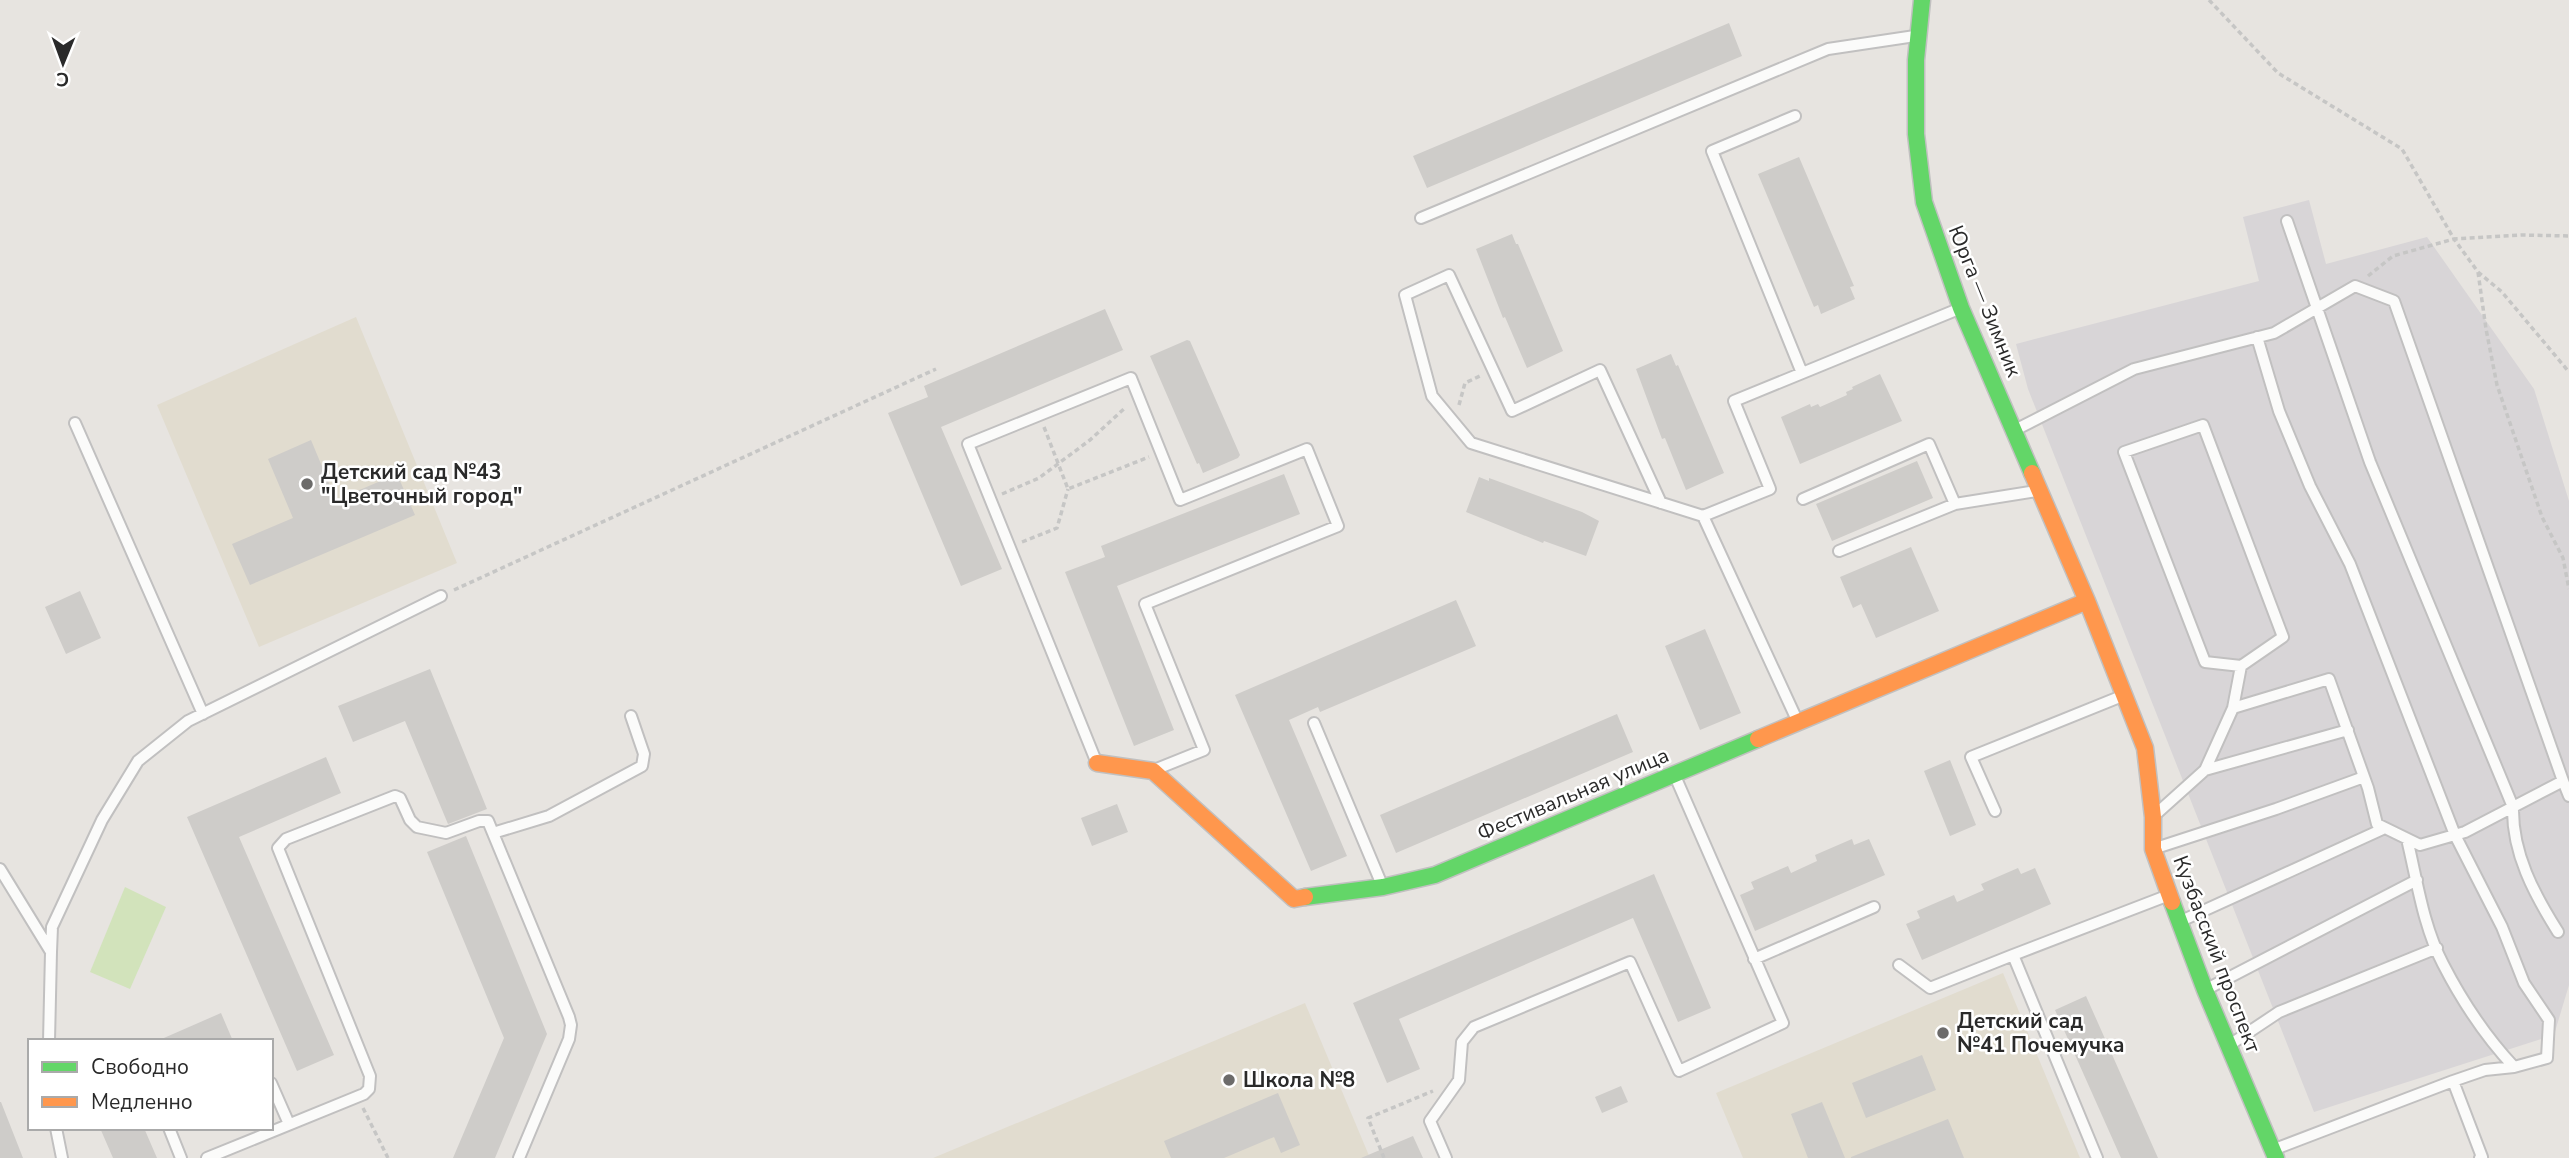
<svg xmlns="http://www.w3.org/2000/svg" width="2569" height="1158" font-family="'Nunito Sans',sans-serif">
	<rect width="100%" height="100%" fill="#e7e4e0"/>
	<path fill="#d8d5d7" d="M2309,200L2326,264L2427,237L2534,389L2569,501V985L2554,1035L2314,1112L2028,389L2016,344L2259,281L2243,217Z"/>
	<path fill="#e1dccf" d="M356,317L457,563L259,647L157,405Z
		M2003,973L2080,1158H1743L1716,1093Z
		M1305,1003L1370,1158H933Z"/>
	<path fill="#d2e3bb" d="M125,887L166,907L130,989L90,972Z"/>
	<path fill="#ceccc9" d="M1729,23L1742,56L1427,188L1413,156Z
		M1799,157L1854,286L1850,287L1855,299L1821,314L1818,305L1814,307L1758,174Z
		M1512,234L1516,244H1518L1563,351L1527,368L1505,317L1503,318L1476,249Z
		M1105,309L1123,350L941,427L1002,569L961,586L888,413L928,397L924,386Z
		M1187,340L1190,341L1240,455L1238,458L1203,473L1199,463L1197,464L1150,356Z
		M1671,354L1676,366L1678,365L1724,473L1686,490L1665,438L1662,439L1636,369Z
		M1880,374L1902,421L1800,464L1781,417L1810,404L1811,407L1818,404L1820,407L1847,395L1846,392L1853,389L1852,387Z
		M311,440L336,500L397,474L415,515L250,585L232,544L293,518L268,459Z
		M1917,461L1933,498L1832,541L1816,504Z
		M1284,474L1300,514L1117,586L1174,730L1134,746L1065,572L1105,557L1101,546Z
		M1479,477L1489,481V478L1582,512L1599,521L1586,556L1544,541L1543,543L1466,512Z
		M1911,547L1939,611L1876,638L1861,604L1853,608L1840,577Z
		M80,591L101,638L66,654L45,607Z
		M1456,600L1476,646L1320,712L1318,707L1289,720L1347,856L1311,871L1235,695Z
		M1705,629L1741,713L1700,730L1665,646Z
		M430,669L487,809L448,824L405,721L353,742L338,706Z
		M1617,714L1633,752L1396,853L1380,815Z
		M326,757L341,793L239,837L334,1055L297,1071L187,817Z
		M1950,760L1976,825L1950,836L1924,771Z
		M1117,804L1128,832L1092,846L1081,818Z
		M466,836L547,1034L495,1158H453L504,1038L427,852Z
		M1852,839L1854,845L1869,839L1885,875L1755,931L1740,895L1754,889L1751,882L1788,866L1791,873L1817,861L1815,855Z
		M2018,868L2021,874L2035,868L2051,904L1922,960L1906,924L1920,918L1917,911L1954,895L1957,902L1984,890L1981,884Z
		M1654,874L1711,1008L1678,1022L1633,918L1399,1019L1420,1069L1387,1083L1353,1003Z
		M2086,996L2158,1158H2121L2055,1010Z
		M221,1013L233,1041H157Z
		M1922,1055L1936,1090L1866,1118L1852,1083Z
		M1621,1086L1628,1102L1602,1113L1595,1097Z
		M1278,1093L1300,1145L1281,1153L1274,1137L1224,1158H1171L1164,1141Z
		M0,1102H1L23,1158H0Z
		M1822,1102L1845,1158H1808L1791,1114Z
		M1948,1119L1964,1158H1851V1157Z
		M100,1128H144L157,1158H113Z
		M1413,1136L1423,1158H1361Z"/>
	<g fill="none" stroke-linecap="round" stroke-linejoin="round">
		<g stroke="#c1c0c0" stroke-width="14">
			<path id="lane" d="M1795,116L1712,151L1802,373
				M1421,218L1828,49L1915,36
				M2287,221L2370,462L2513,807C2512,853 2534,894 2558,932
				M2257,337L2279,411L2310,486L2350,564L2455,835L2502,927L2524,983L2549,1020L2547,1058L2514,1067C2486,1037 2462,1001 2443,964C2423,926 2417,880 2407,839
				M75,423L203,714
				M2015,430L2134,369L2274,333L2355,286L2394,301L2563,781L2465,832L2420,845L2377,824L2368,788L2329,679L2233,708L2205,770L2156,814
				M1803,499L1929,444L1955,504
				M1661,503L1600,370L1512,411L1449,275L1405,295L1432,396L1471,443L1703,516L1797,720
				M1703,516L1770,489L1734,401L1961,308
				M1839,551L1955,504L2036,491
				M2233,708L2241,666L2283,637L2203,425L2124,452L2205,662L2241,666
				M1314,723L1382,885
				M1096,761L968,444L1131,378L1180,500L1307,449L1338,526L1145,604L1204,750L1154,770
				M2205,770L2348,730
				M2563,781L2569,796
				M1995,811L1971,757L2122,696
				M493,833L549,816L642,766L644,754L631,716
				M2156,848L2276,809L2364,777
				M0,869L51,952L49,1041
				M2181,921L2385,828
				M51,952L52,927L102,820L138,761L188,721L441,596
				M2013,955L2169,895
				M1754,959L1874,907
				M1899,965L1930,988L2013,955L2097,1158
				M2205,990L2417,880
				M2231,1044L2279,1012L2437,948
				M2453,1081L2485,1070L2514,1067
				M271,1083L289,1124
				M56,1128L62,1158
				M169,1128L181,1158
				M2275,1149L2453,1081L2482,1157L2480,1158
				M207,1158L364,1094L369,1089L370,1076L278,848L286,839L395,796L400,798L410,820L417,827L446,833L479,821H488L569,1017L571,1025L569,1039L519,1158
				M1446,1158L1430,1121L1459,1080L1462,1042L1474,1027L1630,962L1679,1071L1783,1023L1675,776"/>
		</g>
		<g stroke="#c1c0c0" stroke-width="19">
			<path id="fast" d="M1922,0L1916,60V134L1924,202L1961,308L2032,473
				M1305,897L1383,887L1435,875L1758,739
				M2172,902L2205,990L2276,1158"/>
		</g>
		<g stroke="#c1c0c0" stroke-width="19">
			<path id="slow" d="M2032,473L2087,601L2145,748L2153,817V849L2172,902
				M1758,739L2087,601
				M1097,763L1153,771L1294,899L1305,897"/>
		</g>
		<path stroke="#c6c6c5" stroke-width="3.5" stroke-dasharray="5 3.5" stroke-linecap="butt" d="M2209,0L2278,73L2402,149L2454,239L2522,235L2569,236
			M2478,272L2486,329L2497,385L2542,517L2563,558L2569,589
			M2368,276L2393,256L2454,239L2478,272L2502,292L2569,372
			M1459,405L1465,383L1482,375
			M1044,427L1068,489L1149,457
			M1002,494L1039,478L1090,440L1126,407
			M1022,542L1057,528L1068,489
			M454,590L936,369
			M363,1108L388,1158
			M1384,1158L1368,1118L1433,1091"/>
		<use href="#lane" stroke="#fbfbfa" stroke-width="10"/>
		<use href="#fast" stroke="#63d668" stroke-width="16"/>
		<use href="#slow" stroke="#ff974d" stroke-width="16"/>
	</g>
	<g fill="#6c6b6a" stroke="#fff" stroke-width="2.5">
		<circle cx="307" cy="484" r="7"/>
		<circle cx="1943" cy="1033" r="7"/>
		<circle cx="1229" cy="1080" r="7"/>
	</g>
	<g text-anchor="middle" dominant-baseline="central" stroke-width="5" stroke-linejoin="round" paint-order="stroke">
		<g font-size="21" fill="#2a2a2a" stroke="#fff">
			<text transform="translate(1985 301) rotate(68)">Юрга — Зимник</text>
			<text transform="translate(1573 794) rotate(-23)">Фестивальная улица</text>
			<text transform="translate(2217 954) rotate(69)">Кузбасский проспект</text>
		</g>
		<g font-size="21" font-weight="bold" fill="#2a2a2a" stroke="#fff" text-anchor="start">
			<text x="321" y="472">Детский сад №43<tspan x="321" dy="24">"Цветочный город"</tspan></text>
			<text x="1957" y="1021">Детский сад<tspan x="1957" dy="24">№41 Почемучка</tspan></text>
			<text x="1243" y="1080">Школа №8</text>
		</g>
	</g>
	<rect x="28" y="1039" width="245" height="91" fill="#ffffff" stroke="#aaaaaa" stroke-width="2"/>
	<rect x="42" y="1062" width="35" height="10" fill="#63d668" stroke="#aaaaaa" stroke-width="2"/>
	<text x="91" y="1074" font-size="21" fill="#2a2a2a">Свободно</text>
	<rect x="42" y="1097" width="35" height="10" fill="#ff974d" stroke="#aaaaaa" stroke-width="2"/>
	<text x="91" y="1109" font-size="21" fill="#2a2a2a">Медленно</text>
	<g transform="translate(63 63) rotate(181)" stroke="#ffffff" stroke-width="5" paint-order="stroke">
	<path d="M0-5L12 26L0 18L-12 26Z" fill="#2a2a2a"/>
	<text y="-10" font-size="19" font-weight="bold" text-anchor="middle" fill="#2a2a2a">С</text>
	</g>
</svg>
